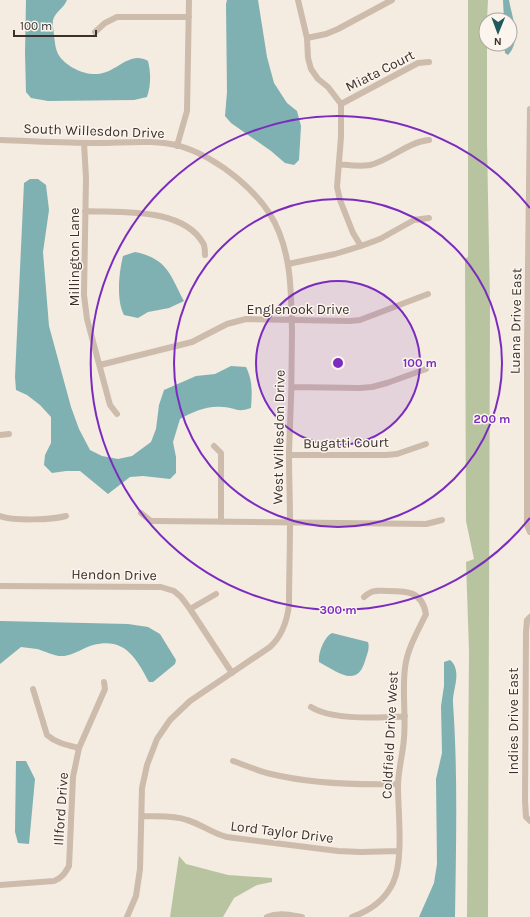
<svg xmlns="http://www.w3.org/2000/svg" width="530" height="917" font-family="Karla,sans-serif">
	<rect width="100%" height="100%" fill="#f4ebe1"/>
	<path fill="#b8c4a0" d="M468,0H488L487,20H486V44H487V143L490,304L488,917H467L469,651L466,562L474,559L466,521L465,259L468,257Z
		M179,856L186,864L228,875L272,878V882L257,885L234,898L223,917H170Z"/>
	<path fill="#7fb0b2" d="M26,0H67C64,8 55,12 53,20C52,25 54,31 54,36C55,42 55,48 58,54C65,66 83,75 97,74C117,73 129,50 148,61C151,73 151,85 147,97L134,100L48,101L31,98L26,92L25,53Z
		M227,0H258L267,57L274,83L287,103L297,111L301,126L299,160L294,165L285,163L271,151L231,123L225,116L227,92L226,4Z
		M503,0H509C512,18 522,40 508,55L505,53L504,44H510V20H504Z
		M30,179H38L46,185L49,210L43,252L49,326L71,407L79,429L90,450L102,456L118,459L132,456L151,442L156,429L159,405L164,390L196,376L215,374L231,366L246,367C253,381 252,393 251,408C236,413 237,408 223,407C208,405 192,412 180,419L173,442L176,457V473L170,479L143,476L130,477L108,494L80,471H66L52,473L44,465L45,455L51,443V417L40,405L27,395L16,390L15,377L24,183Z
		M135,252C168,259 170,275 184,301L169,308L148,312L138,318L124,315C116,300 119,272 123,256Z
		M0,621L128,624L148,627L160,634L176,660L175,664L153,682H149C136,658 125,637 93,645C83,648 74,655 64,656C55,657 45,651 37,649C32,648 26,648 21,647L0,664Z
		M332,633L368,642C370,649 367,654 365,661C357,689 336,671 319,662C318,653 324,637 332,633Z
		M450,660C463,671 452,690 453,703C458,774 456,846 455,917H419L434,883L437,864L436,779L442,753L441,706L444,686V662Z
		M16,761H26L35,779L29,844L18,843L15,832Z"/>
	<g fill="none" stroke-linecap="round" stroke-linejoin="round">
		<path stroke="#cdbbac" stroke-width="6" d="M298,0L307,38L308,58L311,69L318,79L328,87L341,104V137L337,187L340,200L353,233L361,246
			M95,32L105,23L117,17H189
			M307,38L326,34L338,29L392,0
			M341,104L418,63L429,62
			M530,109L527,344V525L530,532
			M0,140C32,141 65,143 97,143C124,143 154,139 180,146C219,158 264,194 279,232C292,264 291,298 292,331C292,372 291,412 289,453C289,476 290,499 290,522C290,550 289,578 289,605C287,622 282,636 270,647L190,701L170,720L157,739L147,765L142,788L140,869L136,896L127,917
			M84,143L86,178L84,295L87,319L110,405L117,414
			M177,146L187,111L189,0
			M339,164C349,165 359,167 370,165C391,160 407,142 429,140
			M85,211C121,213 182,207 203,243C205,246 205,252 205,255
			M288,264L335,254L361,246L380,239L414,220L429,218
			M100,365L192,342L227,324L246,319L350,321L360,320L428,294
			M292,387L360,388L372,387L387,383L426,369
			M0,435L9,434
			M214,446L221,453V522
			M289,455H386L397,454L426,444
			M141,513L151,521H155L426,524L442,520
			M0,516C14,521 52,520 66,516
			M0,586L161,587L174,591L181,597L190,609L232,673
			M190,609L216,594
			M530,617L527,620L526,632L525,801L526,817L530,821
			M33,689L47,735C56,743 67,745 79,748
			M311,707C333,721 380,718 405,716
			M233,761C245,765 258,771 271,774C312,784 356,785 398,784
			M142,816C156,817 173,815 187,820C201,824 213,834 227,837L338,851L361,852L399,851
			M0,885L54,881C62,878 65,873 69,866L73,777L79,748L105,689L104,682
			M267,917C279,912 290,915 302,917
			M352,917C369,911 385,900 393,883C404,859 398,813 398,786C398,770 403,754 404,738C406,715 402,691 405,668C407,649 418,631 426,614C422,591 407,591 388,591C376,591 373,589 364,597"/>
	</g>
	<circle cx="338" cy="363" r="82" fill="#7b2cbf" fill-opacity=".12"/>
	<g fill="none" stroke="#7b2cbf" stroke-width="2">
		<circle cx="338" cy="363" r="82"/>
		<circle cx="338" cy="363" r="164"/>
		<path d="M530 518A247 247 0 1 1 530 208"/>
	</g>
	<g text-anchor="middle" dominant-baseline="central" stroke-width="3" stroke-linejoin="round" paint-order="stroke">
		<g font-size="14" fill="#3b302b" stroke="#fbf5ee">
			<text transform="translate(380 71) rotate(-27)">Miata Court</text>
			<text transform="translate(94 131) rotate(2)">South Willesdon Drive</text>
			<text transform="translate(74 257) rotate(-90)">Millington Lane</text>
			<text x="298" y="309">Englenook Drive</text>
			<text transform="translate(516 321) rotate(-89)">Luana Drive East</text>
			<text transform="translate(279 437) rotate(-89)">West Willesdon Drive</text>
			<text transform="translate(346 443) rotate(-1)">Bugatti Court</text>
			<text transform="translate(114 575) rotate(1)">Hendon Drive</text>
			<text transform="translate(513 721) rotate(-90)">Indies Drive East</text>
			<text transform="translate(390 735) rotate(-87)">Coldfield Drive West</text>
			<text transform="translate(61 809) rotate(-86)">Illford Drive</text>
			<text transform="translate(282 832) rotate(7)">Lord Taylor Drive</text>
		</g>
	</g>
	<circle cx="338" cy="363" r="6" fill="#7b2cbf" stroke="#fbf5ee" stroke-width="2"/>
	<g font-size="12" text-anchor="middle" font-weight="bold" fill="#7b2cbf" stroke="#fbf5ee" stroke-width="3" stroke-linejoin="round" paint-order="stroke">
		<text x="420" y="367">100 m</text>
		<text x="492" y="423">200 m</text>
		<text x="338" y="614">300 m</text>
	</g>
	<g transform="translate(498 32) rotate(181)"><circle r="19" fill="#fbf5ee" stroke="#aea6a0"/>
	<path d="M0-3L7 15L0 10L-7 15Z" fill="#1f5a5e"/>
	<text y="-6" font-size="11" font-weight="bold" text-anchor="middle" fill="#3b302b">N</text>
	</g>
	<path d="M14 30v6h82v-6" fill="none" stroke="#3b302b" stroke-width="2"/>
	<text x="20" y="30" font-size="12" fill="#3b302b" stroke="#fbf5ee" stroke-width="3" paint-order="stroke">100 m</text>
</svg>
